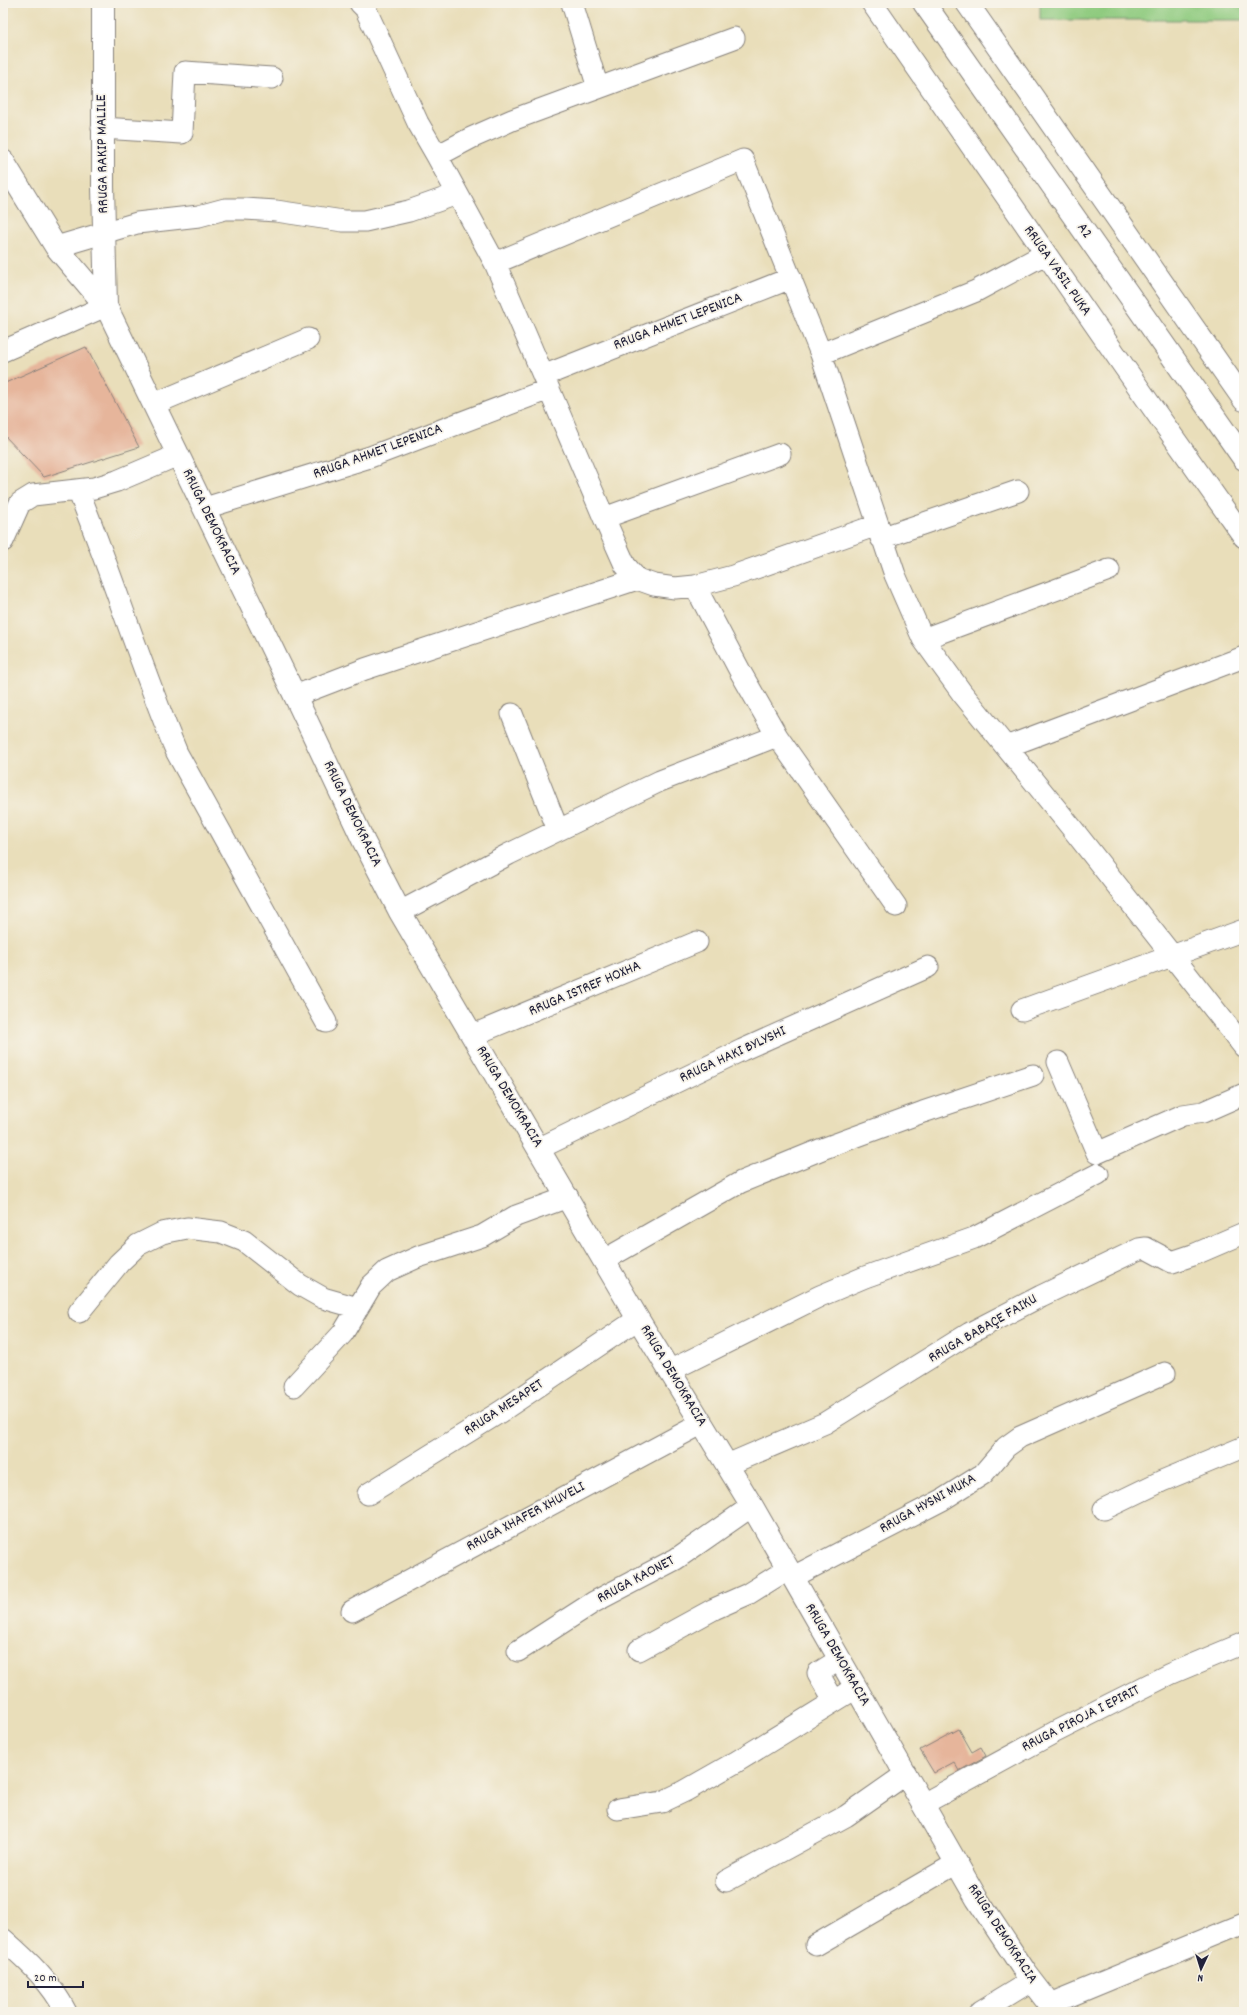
<svg xmlns="http://www.w3.org/2000/svg" width="1247" height="2015" font-family="Dekko,sans-serif">
	<rect width="100%" height="100%" fill="#f7f3e8"/>
	<filter id="ink" filterUnits="userSpaceOnUse"><feTurbulence type="fractalNoise" baseFrequency=".025" numOctaves="2"/><feDisplacementMap in="SourceGraphic" scale="8" xChannelSelector="R" yChannelSelector="G"/><feConvolveMatrix kernelMatrix="1 2 1 2 8 2 1 2 1" color-interpolation-filters="sRGB"/></filter>
	<filter id="wash" filterUnits="userSpaceOnUse"><feTurbulence type="fractalNoise" baseFrequency=".012" numOctaves="4" result="noise"/><feDisplacementMap in="SourceGraphic" scale="16" xChannelSelector="R" yChannelSelector="G"/><feGaussianBlur stdDeviation="0.9" result="paint"/><feColorMatrix in="noise" values="0 0 0 0 0 0 0 0 0 0 0 0 0 0 0 0 0 1.4 0 .05"/><feComposite in="paint" operator="in"/></filter>
	<g filter="url(#wash)">
		<rect width="100%" height="100%" fill="#e9deba"/>
		<path fill="#8fcb7f" stroke="#58765d" d="M1040,3H1244V20H1040Z"/>
		<g id="blocks">
			<path fill="#e6b59b" d="M86,347L139,447L44,477L3,434V384Z
				M959,1729L972,1752L981,1747L986,1756L959,1771L954,1762L934,1773L920,1750Z"/>
		</g>
	</g>
	<g filter="url(#ink)">
		<use href="#blocks" fill-opacity="0" stroke="#86807a" stroke-width="1"/>
		<g fill="none" stroke-linecap="round" stroke-linejoin="round">
			<g stroke="#86807a" stroke-width="23">
				<path id="minor" d="M360,3L365,8L418,123L437,156
					M572,3L598,88
					M872,3L1152,407L1244,537
					M734,38L512,120L471,138L437,156L495,263L604,518L625,565L637,579L654,585L675,588L695,586L733,576L877,525
					M102,128L182,133L185,72L272,78
					M56,247L137,223L199,216L225,209H245L276,211L343,221H365L409,211L457,194
					M495,263L743,160L821,354L895,575L923,639L962,693L1071,827L1244,1047
					M3,351L106,306
					M821,354L976,291L1045,254
					M543,376L791,278
					M154,404L308,339
					M78,490C113,577 141,667 177,753L326,1022
					M205,508L370,457L549,389
					M604,518L780,454
					M881,538L1018,491
					M3,541L20,503L33,495L94,488L117,481L178,455
					M695,586L741,673L777,736L896,906
					M923,639L1109,570
					M295,696L365,669L637,579
					M512,714L558,830
					M1006,747L1244,657
					M400,912L509,854L660,781L777,736
					M1022,1010L1244,930
					M473,1035L697,942
					M1058,1062L1097,1153L1183,1115L1203,1112L1244,1094
					M540,1148L742,1050L928,967
					M604,1260L741,1182L822,1149L923,1112L1033,1075
					M79,1312L119,1263L138,1245L162,1233L187,1228L221,1232L244,1241L300,1285L323,1298L358,1308
					M669,1371L820,1296L865,1277L974,1238L1098,1174
					M294,1386L343,1333L371,1286L387,1271L418,1257L482,1236L516,1216L568,1197
					M727,1465L825,1423L970,1333L1041,1296L1139,1249L1146,1248L1172,1262L1193,1255L1244,1233
					M368,1494L500,1412L638,1319
					M1104,1509L1162,1481L1244,1447
					M793,1577L942,1500L983,1474L1006,1447L1020,1437L1165,1373
					M352,1611L701,1424
					M639,1650L714,1609L748,1594L788,1569
					M518,1651L594,1602L676,1559L752,1506
					M834,1701L818,1673L839,1660
					M923,1804L1055,1732L1170,1674L1244,1643
					M618,1809L662,1802L685,1791L736,1762L856,1688
					M726,1881L846,1816L906,1774
					M3,1939C27,1960 52,1983 66,2012
					M816,1945L957,1863
					M1050,2004L1244,1924
					M980,2012L1031,1981"/>
			</g>
			<g stroke="#86807a" stroke-width="24">
				<path id="major" d="M103,3V187L106,306
					M924,3L1244,459
					M967,3L1244,400
					M3,161L56,247L106,306L295,696L364,842L400,912L638,1319L752,1506L977,1899L1026,1973L1056,2012"/>
			</g>
			<use href="#minor" stroke="#fff" stroke-width="21"/>
			<use href="#major" stroke="#fff" stroke-width="22"/>
		</g>
	</g>
	<g text-anchor="middle" dominant-baseline="central" stroke-width="3.5" stroke-linejoin="round" paint-order="stroke">
		<g font-size="15" fill="#22223b" stroke="#f7f3e8">
			<text transform="translate(103 154) rotate(-91)">RRUGA RAKIP MALILE</text>
			<text transform="translate(1084 231) rotate(55)">A2</text>
			<text transform="translate(1057 271) rotate(55)">RRUGA VASIL PUKA</text>
			<text transform="translate(678 322) rotate(-21)">RRUGA AHMET LEPENICA</text>
			<text transform="translate(378 452) rotate(-20)">RRUGA AHMET LEPENICA</text>
			<text transform="translate(211 522) rotate(64)">RRUGA DEMOKRACIA</text>
			<text transform="translate(352 814) rotate(64)">RRUGA DEMOKRACIA</text>
			<text transform="translate(585 989) rotate(-23)">RRUGA ISTREF HOXHA</text>
			<text transform="translate(733 1055) rotate(-25)">RRUGA HAKI BYLYSHI</text>
			<text transform="translate(509 1097) rotate(59)">RRUGA DEMOKRACIA</text>
			<text transform="translate(983 1329) rotate(-30)">RRUGA BABAÇE FAIKU</text>
			<text transform="translate(673 1376) rotate(59)">RRUGA DEMOKRACIA</text>
			<text transform="translate(504 1408) rotate(-33)">RRUGA MESAPET</text>
			<text transform="translate(928 1504) rotate(-29)">RRUGA HYSNI MUKA</text>
			<text transform="translate(526 1517) rotate(-28)">RRUGA XHAFER XHUVELI</text>
			<text transform="translate(636 1580) rotate(-28)">RRUGA KAONET</text>
			<text transform="translate(837 1655) rotate(60)">RRUGA DEMOKRACIA</text>
			<text transform="translate(1081 1719) rotate(-27)">RRUGA PIROJA I EPIRIT</text>
			<text transform="translate(1002 1934) rotate(57)">RRUGA DEMOKRACIA</text>
		</g>
	</g>
	<rect width="1247" height="2015" fill="none" stroke="#f7f3e8" stroke-width="16"/>
	<g transform="translate(1201 1969) rotate(184)" stroke="#f7f3e8" stroke-width="3" paint-order="stroke">
	<path d="M0-3L7 15L0 10L-7 15Z" fill="#22223b"/>
	<text y="-6" font-size="11" font-weight="bold" text-anchor="middle" fill="#22223b">N</text>
	</g>
	<path d="M28 1981v6h55v-6" fill="none" stroke="#22223b" stroke-width="2"/>
	<text x="34" y="1981" font-size="12" fill="#22223b" stroke="#f7f3e8" stroke-width="3" paint-order="stroke">20 m</text>
</svg>
